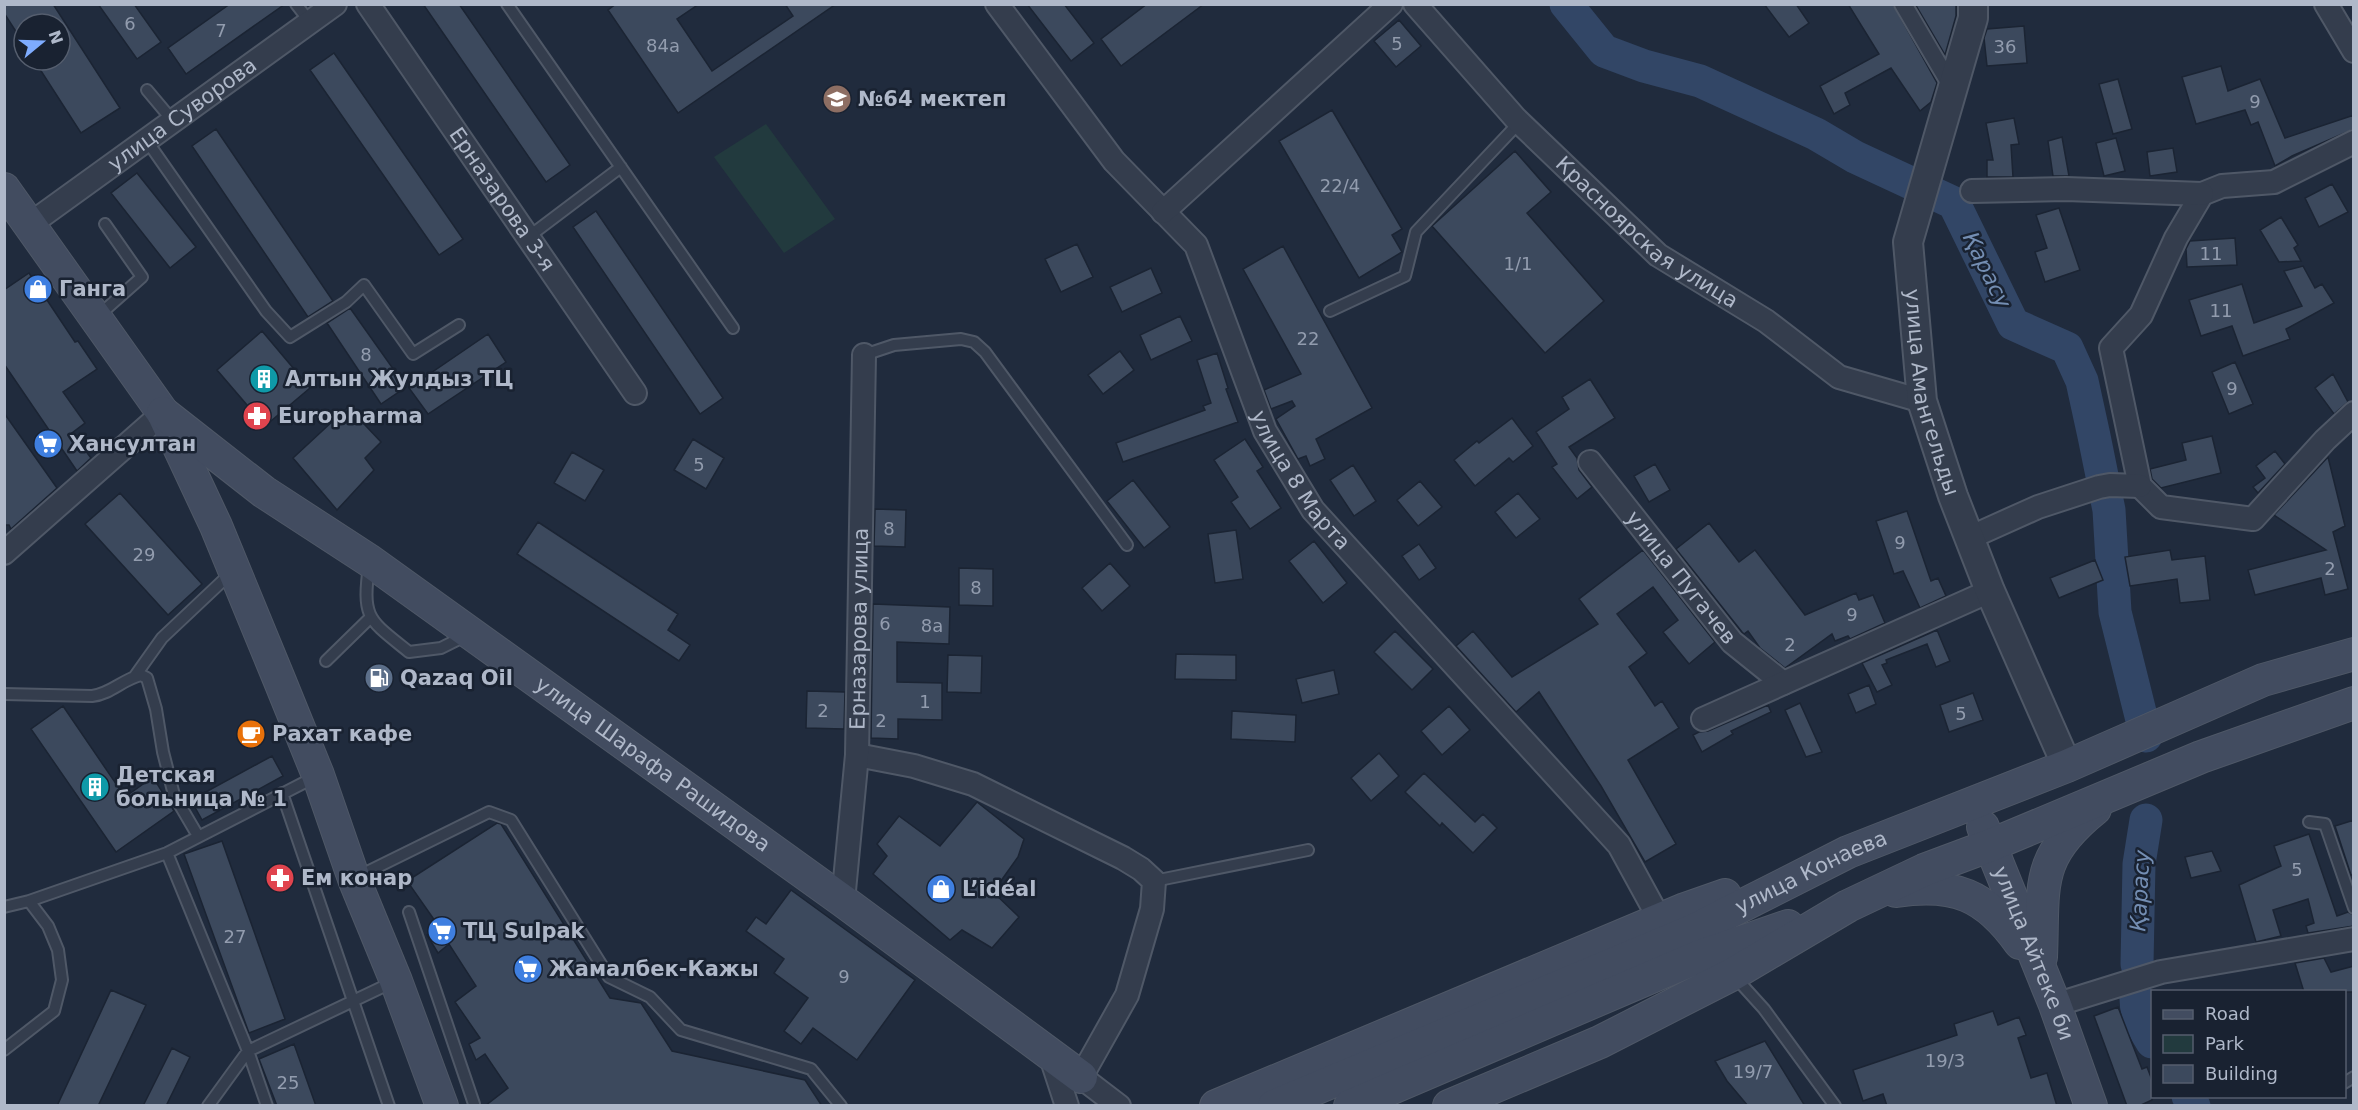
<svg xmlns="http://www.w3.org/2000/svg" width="2358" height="1110" font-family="'DejaVu Sans',sans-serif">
	<rect width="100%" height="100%" fill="#202b3d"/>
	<path fill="#223a3e" d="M766,124L835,219L784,253L714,157Z"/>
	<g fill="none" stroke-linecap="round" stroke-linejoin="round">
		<path stroke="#324666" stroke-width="33" d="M1566,4L1604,51L1644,66L1700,81L1816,134L1855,157L1954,203L2013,324L2067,348L2082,381L2094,436L2109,510L2115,612L2146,736
			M2137,964L2139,864L2146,820
			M2136,995C2135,1014 2143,1027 2152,1042
			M2188,1096L2194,1106"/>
	</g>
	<path fill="#3c495d" stroke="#1b2433" stroke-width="1.5" d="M4,4H53L120,108L81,133L34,60H60V24H24V44L4,13Z
		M98,4H134L161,42L137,59Z
		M230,4H285L186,74L168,48Z
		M423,4H459L570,165L546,182Z
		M616,4H699L677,19L712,71L793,16L785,4H836L678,113L608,10Z
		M1027,4H1064L1094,43L1071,61Z
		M1147,4H1204L1121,66L1101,39Z
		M1764,4H1796L1809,23L1789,37Z
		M1848,4H1893L1937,83L1931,102L1920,111L1891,68L1845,93L1850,105L1834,114L1820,86L1879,54Z
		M1915,4H1956V16L1945,55Z
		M1399,20L1421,46L1396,67L1374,41Z
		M2024,26L2027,63L1987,66L1984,38L1987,29Z
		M334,53L463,239L439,255L310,70Z
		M2221,66L2228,91L2260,79L2285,138L2354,115V129L2292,156L2275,166L2258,122L2251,125L2245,110L2196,124L2182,77Z
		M2118,79L2132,129L2113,134L2099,84Z
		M1332,110L1402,229L1392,235L1402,252L1359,278L1279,141Z
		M2014,118L2019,144L2011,145L2013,177H1987V160H1993L1986,123Z
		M216,129L333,301L308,317L192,146Z
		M2062,137L2069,176H2053L2048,141Z
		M2116,138L2125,171L2104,176L2096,143Z
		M2173,148L2177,172L2150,176L2147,152Z
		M1515,151L1551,192L1527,213L1604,301L1545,353L1432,226Z
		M137,173L196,247L170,268L111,193Z
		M2332,184L2348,212L2319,227L2305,198Z
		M2059,208L2080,270L2045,282L2035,252L2047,248L2036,215Z
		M596,211L723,398L700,414L573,227Z
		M2281,217L2298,245L2294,248L2301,261L2279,262L2260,230Z
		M2235,238L2237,265L2187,267L2186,249L2190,241Z
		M1077,244L1093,277L1061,292L1045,259Z
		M1283,246L1372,408L1316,439L1325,459L1310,466L1306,456L1298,459L1276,419L1295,406L1292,401L1271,409L1264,390L1301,374L1243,269Z
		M2303,266L2315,288L2322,284L2334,303L2286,329L2290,339L2243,356L2232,326L2201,336L2189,300L2242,284L2254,323L2302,306L2284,271Z
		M1151,268L1162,293L1122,312L1110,287Z
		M29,273L75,342L78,341L97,369L63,392L85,423L72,433L91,458L77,471L4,364V290Z
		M350,308L406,387L381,404L327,323Z
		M1180,316L1192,341L1151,360L1140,335Z
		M262,331L310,388L265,426L217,370Z
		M488,334L506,362L428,414L409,388Z
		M1120,351L1134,370L1103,394L1088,375Z
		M1217,353L1228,388L1226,389L1238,422L1123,462L1116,443L1205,410L1203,406L1211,403L1197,360Z
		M2235,362L2253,404L2229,414L2212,372Z
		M2333,374L2348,402L2334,414L2315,388Z
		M1590,379L1615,418L1569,447L1577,458L1579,470L1592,487L1577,499L1552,467L1557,464L1536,432L1569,409L1562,397Z
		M348,407L381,442L365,458L374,470L337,510L293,458Z
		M4,413L57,488L11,529L9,525H4Z
		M1512,418L1533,446L1513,462L1509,458L1475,486L1454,460L1477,441L1479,443Z
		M2212,436L2221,473L2161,488L2152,479L2150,469L2186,460L2182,443Z
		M693,439L724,458L706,489L674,470Z
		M1245,439L1263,467L1257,471L1281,508L1250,529L1231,502L1238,497L1214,460Z
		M2275,451L2285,464L2258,493L2253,487L2265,478L2256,466Z
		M572,452L604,470L585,501L554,483Z
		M2328,457L2345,526L2333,532L2348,589L2325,595L2321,578L2255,595L2248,570L2326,550L2274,515Z
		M1655,464L1670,490L1649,502L1634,476Z
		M1353,465L1376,501L1354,516L1330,480Z
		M1133,480L1170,527L1144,548L1107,501Z
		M1420,481L1442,507L1418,526L1397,500Z
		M120,493L202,584L168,615L85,524Z
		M1518,493L1540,519L1516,538L1495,512Z
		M875,509L906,510L905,547L874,546Z
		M1907,511L1931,581L1938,578L1946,596L1920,608L1903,571L1894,574L1876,521Z
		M538,522L678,614L668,630L690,645L679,661L517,554Z
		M1709,523L1739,562L1755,550L1805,615L1856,593L1859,600L1873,595L1885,623L1850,639L1848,636L1835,641L1832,634L1785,668L1760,648L1748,631L1744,634L1742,632L1676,549Z
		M1236,530L1243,579L1215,583L1208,534Z
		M1314,541L1347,583L1323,603L1289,561Z
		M1419,544L1436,568L1419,580L1402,556Z
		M1643,550L1715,642L1689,664L1663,632L1678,620L1653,587L1617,614L1647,653L1629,667L1655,706L1662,701L1679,728L1628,760L1676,844L1645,862L1601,786L1539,692L1516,712L1456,646L1473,631L1512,677L1598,624L1579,599Z
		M2170,550L2172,560L2205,556L2210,600L2180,603L2177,579L2130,586L2125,557Z
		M2095,560L2103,580L2059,598L2050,578Z
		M1110,563L1130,586L1102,611L1082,588Z
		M959,568L993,569V606L959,605Z
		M873,604L950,607L949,644L897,642V682L942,683V720L898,719V739L871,738Z
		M1937,630L1950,661L1936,667L1927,644L1886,660L1887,663L1882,665L1892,685L1877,692L1862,663Z
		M1395,631L1433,669L1412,690L1374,652Z
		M1176,654L1236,655V680L1175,679Z
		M948,655L982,656L981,693L947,692Z
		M1334,670L1339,694L1302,703L1296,679Z
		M1869,685L1876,704L1856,713L1848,694Z
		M807,691L845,692L844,729L806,728Z
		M1973,693L1983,720L1949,732L1940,705Z
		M1800,703L1822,752L1806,757L1785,710Z
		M1768,705L1771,712L1731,731L1733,734L1702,752L1693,735L1699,732L1708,731Z
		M63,706L125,797L153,777L174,811L116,852L31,729Z
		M1449,706L1470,730L1442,755L1421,731Z
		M1232,711L1296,715L1295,742L1231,739Z
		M1379,753L1399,776L1371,801L1351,778Z
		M272,756L283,776L202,820L191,800Z
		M1424,773L1475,822L1483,814L1497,828L1473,853L1442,823L1440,826L1405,792Z
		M977,802L1024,839L1018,857L993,892L1019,917L992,948L962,930L950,940L873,874L887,856L877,844L899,816L940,846Z
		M2354,820V875H2351L2335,826Z
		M497,823L501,824L610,998L641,1003L672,1051L805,1080L822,1106H485L508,1088L485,1054L476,1060L469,1044L480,1038L455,1002L476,986L449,944L438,953L427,935L440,928L407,881Z
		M2309,834L2337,916L2348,912L2354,915V926L2308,933L2306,926L2314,923L2308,899L2273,910L2281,936L2256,942L2239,885L2281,866L2274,846Z
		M222,841L285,1019L249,1033L184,854Z
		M2212,851L2221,871L2191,878L2185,857Z
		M791,890L915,980L857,1060L813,1028L801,1044L784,1031L808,998L774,973L784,959L746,931L756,917L766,924Z
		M2324,958L2331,972L2354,966V992H2304L2295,963Z
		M111,990L146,1005L98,1106H57Z
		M2118,1007L2142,1069L2147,1067L2152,1080V1100L2139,1106H2127L2094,1016Z
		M1993,1011L1998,1025L2019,1017L2026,1035L2018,1038L2031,1078L2047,1073L2057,1106H1887L1883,1094L1863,1101L1853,1070L1957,1035L1954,1024Z
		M1765,1041L1805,1106H1748L1727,1081L1715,1061Z
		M294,1044L316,1106H277L259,1059Z
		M172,1048L190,1057L166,1106H143Z"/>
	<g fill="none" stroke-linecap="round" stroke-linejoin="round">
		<g stroke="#4f5867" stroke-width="14">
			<path id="service" d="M296,4L310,22
				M507,4L733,328
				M147,90L173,121
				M147,141L266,311L290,337L346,302L364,285L413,354L459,325
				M527,238L621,167
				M1330,311L1405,276L1416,232L1515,127L1516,119
				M98,316L142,277L105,224
				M864,355L894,345L961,339L974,342L985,352L1127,545
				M369,565C362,619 368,619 409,652L441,648L467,635
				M326,661L371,617
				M135,676L162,638L232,572
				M4,694L92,696C111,694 123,679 141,675L147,678L156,709L163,752L174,795L198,836
				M282,793L389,1106
				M2309,822L2325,824L2354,908
				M167,853L248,1051L267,1106
				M357,877L489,812L511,820L609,977L650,997L681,1030L811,1069L841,1106
				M1154,881L1308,850
				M4,907L29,901
				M409,912L474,1104
				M1735,977L1764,1009L1835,1106
				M4,1050L54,1011L62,980L58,950L48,926L29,901L167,853L315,777
				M2344,1083L2354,1077
				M208,1106L248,1051L393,982"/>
		</g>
		<g stroke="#4f5867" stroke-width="20">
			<path id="pedestrian" d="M1903,4L1953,89"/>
		</g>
		<g stroke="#4f5867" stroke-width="26">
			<g id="minor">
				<path id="s1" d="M368,4L635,393"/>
				<path id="s2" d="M997,4L1114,161L1196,245L1265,431L1313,510L1619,845L1660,920"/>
				<path id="s3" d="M1415,4L1516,119L1658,255L1766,321L1839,377L1922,401"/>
				<path d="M2326,4L2354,51"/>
				<path d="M2354,142L2274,182L2222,186L2202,194L2176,238L2141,315L2111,348L2140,486L2161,507L2253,519L2325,440L2354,413"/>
				<path d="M1972,191L2066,189L2202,194"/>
				<path d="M1163,212L1391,4"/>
				<path id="s4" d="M29,225L335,4"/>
				<path id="s5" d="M1590,462L1732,642L1783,683"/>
				<path d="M1969,538L2038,507L2099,487L2110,485L2140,486"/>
				<path d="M4,553L163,413"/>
				<path d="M1703,719L1990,591"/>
				<path d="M857,755L914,766L973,784L1123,858L1141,869L1154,881L1152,909L1127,995L1081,1077L1119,1106"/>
				<path id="s6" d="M843,901L857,755L864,355"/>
				<path d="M2055,1005L2161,972L2354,939"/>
				<path d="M1050,1054L1067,1106"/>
			</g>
		</g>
		<g stroke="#4f5867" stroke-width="32">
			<g id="tertiary">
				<path id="s7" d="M1973,4V18L1908,242L1922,401L1953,496L1990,591L2067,766"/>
			</g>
		</g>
		<g stroke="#4f5867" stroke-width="34">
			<g id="secondary">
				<path d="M4,189L163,413L216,526L279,679L318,775L354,879L396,981L442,1106"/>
				<path id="s8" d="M163,413L264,492L370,561L843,901L1081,1077"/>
				<path id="s9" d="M1983,827L2055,1005L2091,1106"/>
				<path d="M1896,891C1954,882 1986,895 2020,943"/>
				<path d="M2041,957C2044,886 2034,858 2095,809"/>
				<path d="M1216,1106L1685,909L1725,895"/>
				<path id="s10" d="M1274,1106L1694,930L1848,852L2067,766L2263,680L2354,654"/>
				<path d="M1350,1106L1698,957L1788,926"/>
				<path d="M1449,1106L1600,1042L1733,974L1848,906L1924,870L1991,845L2201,757L2354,703"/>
			</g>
		</g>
		<use href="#service" stroke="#343d4d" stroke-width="10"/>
		<use href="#pedestrian" stroke="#343d4d" stroke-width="16"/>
		<use href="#minor" stroke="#343d4d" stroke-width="22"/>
		<use href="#tertiary" stroke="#343d4d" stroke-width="28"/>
		<use href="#secondary" stroke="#424c60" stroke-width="32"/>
	</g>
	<defs>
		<g id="school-disc" transform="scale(1.5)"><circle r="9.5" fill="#8d6e63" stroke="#192231"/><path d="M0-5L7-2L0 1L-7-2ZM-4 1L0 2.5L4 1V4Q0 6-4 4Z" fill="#fff"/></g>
		<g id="shop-disc" transform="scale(1.5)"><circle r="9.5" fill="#3f7fe0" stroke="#192231"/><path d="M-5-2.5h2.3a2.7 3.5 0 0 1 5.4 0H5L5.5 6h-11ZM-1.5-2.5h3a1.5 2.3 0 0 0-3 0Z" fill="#fff"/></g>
		<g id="building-disc" transform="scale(1.5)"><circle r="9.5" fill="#0f9aa8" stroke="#192231"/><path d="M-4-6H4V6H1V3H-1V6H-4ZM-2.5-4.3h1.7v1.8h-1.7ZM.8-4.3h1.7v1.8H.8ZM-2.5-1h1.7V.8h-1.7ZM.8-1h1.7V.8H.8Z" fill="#fff"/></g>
		<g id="pharmacy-disc" transform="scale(1.5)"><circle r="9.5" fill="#e0444e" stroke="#192231"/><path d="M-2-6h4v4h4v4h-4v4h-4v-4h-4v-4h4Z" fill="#fff"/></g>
		<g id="supermarket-disc" transform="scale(1.5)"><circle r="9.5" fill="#3f7fe0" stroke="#192231"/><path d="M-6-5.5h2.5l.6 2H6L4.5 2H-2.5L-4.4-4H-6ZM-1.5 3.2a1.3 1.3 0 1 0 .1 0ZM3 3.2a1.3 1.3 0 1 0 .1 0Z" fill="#fff"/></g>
		<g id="fuel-disc" transform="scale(1.5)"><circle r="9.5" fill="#5c6f8a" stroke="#192231"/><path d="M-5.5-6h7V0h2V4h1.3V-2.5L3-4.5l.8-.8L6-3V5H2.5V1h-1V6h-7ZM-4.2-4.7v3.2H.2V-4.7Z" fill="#fff"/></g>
		<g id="cafe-disc" transform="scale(1.5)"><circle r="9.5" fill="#e8710a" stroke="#192231"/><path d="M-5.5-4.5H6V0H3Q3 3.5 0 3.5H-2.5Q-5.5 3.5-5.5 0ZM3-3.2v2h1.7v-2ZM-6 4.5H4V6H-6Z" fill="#fff"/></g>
	</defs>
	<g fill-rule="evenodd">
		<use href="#school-disc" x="837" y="99"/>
		<use href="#shop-disc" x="38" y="289"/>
		<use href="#building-disc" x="264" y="379"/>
		<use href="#pharmacy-disc" x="257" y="416"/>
		<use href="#supermarket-disc" x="48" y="444"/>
		<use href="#fuel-disc" x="379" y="678"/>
		<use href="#cafe-disc" x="251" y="734"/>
		<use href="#building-disc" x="95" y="787"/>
		<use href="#pharmacy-disc" x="280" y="878"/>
		<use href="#shop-disc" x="941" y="889"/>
		<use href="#supermarket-disc" x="442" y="931"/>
		<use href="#supermarket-disc" x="528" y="969"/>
	</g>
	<g text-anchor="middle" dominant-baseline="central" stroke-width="5" stroke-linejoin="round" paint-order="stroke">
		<g font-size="18" fill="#929cae">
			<text x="130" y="23">6</text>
			<text x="221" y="30">7</text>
			<text x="1397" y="43">5</text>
			<text x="663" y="45">84а</text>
			<text x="2005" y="46">36</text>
			<text x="2255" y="101">9</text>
			<text x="1340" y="185">22/4</text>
			<text x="2211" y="253">11</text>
			<text x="1518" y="263">1/1</text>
			<text x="2221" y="310">11</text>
			<text x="1308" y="338">22</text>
			<text x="366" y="354">8</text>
			<text x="2232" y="388">9</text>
			<text x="699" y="464">5</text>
			<text x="889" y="528">8</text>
			<text x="1900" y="542">9</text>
			<text x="144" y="554">29</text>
			<text x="2330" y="568">2</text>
			<text x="976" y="587">8</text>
			<text x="1852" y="614">9</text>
			<text x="885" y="623">6</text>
			<text x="932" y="625">8а</text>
			<text x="1790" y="644">2</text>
			<text x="925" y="701">1</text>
			<text x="823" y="710">2</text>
			<text x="1961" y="713">5</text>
			<text x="881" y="720">2</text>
			<text x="2297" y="869">5</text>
			<text x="235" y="936">27</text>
			<text x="844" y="976">9</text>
			<text x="1945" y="1060">19/3</text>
			<text x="1753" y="1071">19/7</text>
			<text x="288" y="1082">25</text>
		</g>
		<g font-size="21" font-weight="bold" fill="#afb8c9" stroke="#192231" text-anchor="start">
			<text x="858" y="99">№64 мектеп</text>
			<text x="59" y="289">Ганга</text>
			<text x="285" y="379">Алтын Жулдыз ТЦ</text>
			<text x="278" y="416">Europharma</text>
			<text x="69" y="444">Хансултан</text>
			<text x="400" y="678">Qazaq Oil</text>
			<text x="272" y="734">Рахат кафе</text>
			<text x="116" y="775">Детская<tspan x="116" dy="24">больница № 1</tspan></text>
			<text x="301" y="878">Ем конар</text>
			<text x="962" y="889">L’idéal</text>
			<text x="463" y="931">ТЦ Sulpak</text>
			<text x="549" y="969">Жамалбек-Кажы</text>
		</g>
		<g font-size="21" fill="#afb8c9" stroke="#192231">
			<text stroke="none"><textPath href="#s4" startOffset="189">улица Суворова</textPath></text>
			<text stroke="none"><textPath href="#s1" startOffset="237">Ерназарова 3-я</textPath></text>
			<text stroke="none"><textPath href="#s3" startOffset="327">Красноярская улица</textPath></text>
			<text stroke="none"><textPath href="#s7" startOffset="400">улица Амангельды</textPath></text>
			<text stroke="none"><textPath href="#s2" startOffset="572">улица 8 Марта</textPath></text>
			<text stroke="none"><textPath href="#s5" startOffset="147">улица Пугачев</textPath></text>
			<text stroke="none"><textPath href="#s6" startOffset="273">Ерназарова улица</textPath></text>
			<text stroke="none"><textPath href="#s8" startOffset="603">улица Шарафа Рашидова</textPath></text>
			<text stroke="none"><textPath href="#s10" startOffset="586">улица Конаева</textPath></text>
			<text stroke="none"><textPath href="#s9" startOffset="136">улица Айтеке би</textPath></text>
		</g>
		<g font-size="22" font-style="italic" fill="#748eb3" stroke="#192231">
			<text transform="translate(1987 270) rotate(64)">Қарасу</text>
			<text transform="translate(2140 891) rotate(-87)">Қарасу</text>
		</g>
	</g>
	<rect width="2358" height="1110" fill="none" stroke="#afb8c9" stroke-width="12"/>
	<rect x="2151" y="990" width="195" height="108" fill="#192231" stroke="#555e6e" stroke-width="1.5"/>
	<rect x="2163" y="1010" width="30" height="9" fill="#424c60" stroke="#555e6e" stroke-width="1.5"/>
	<text x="2205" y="1020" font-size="18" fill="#afb8c9">Road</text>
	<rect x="2163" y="1035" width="30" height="18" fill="#223a3e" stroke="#555e6e" stroke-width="1.5"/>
	<text x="2205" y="1050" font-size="18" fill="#afb8c9">Park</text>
	<rect x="2163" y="1065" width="30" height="18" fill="#3c495d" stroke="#555e6e" stroke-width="1.5"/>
	<text x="2205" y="1080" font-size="18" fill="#afb8c9">Building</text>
	<g transform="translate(42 42) rotate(71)"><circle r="28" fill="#192231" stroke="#555e6e" stroke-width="1.5"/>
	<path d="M0-4.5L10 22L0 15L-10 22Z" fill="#7eacff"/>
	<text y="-9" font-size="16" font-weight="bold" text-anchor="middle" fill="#afb8c9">N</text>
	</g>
</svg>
